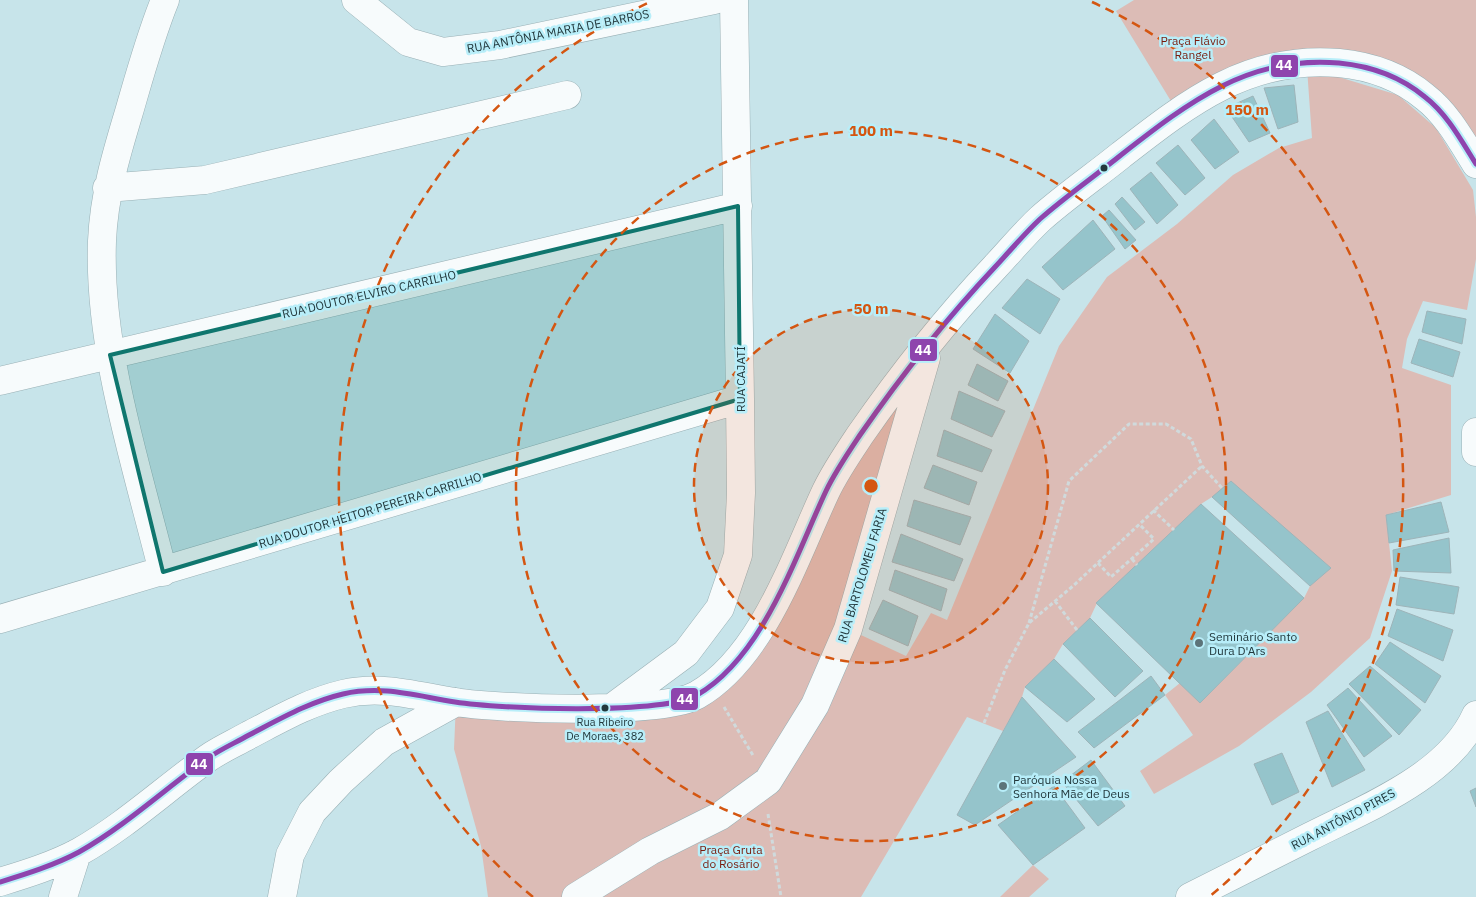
<svg xmlns="http://www.w3.org/2000/svg" width="1476" height="897" font-family="'IBM Plex Sans',sans-serif">
	<rect width="100%" height="100%" fill="#c7e4ea"/>
	<path fill="#dcbcb6" d="M1134,0H1476V164L1391,75L1309,68L1398,95L1436,128L1473,190L1476,217V259L1467,310L1423,301L1407,339L1402,368L1451,385V495L1386,515L1392,571L1370,638L1311,692L1239,746L1154,794L1140,771L1193,735L1165,695L1180,683L1200,703L1304,598L1310,586L1330,568L1212,497L1201,504L1097,603L1090,618L1063,644L1054,659L1025,687L1022,697L1003,731L967,717L861,897H488L481,846L454,749L456,702L693,697L793,566L930,342L848,629L906,656L931,613L947,620L1059,346L1107,277L1177,224L1233,175L1279,148L1312,138L1307,68L1177,111L1116,11Z
		M1033,865L1049,879L1029,897H1000Z"/>
	<path fill="#95c4cb" stroke="#9db4b9" d="M1294,85L1298,122L1278,129L1264,88Z
		M1253,96L1270,133L1249,142L1226,108Z
		M1214,119L1239,152L1215,169L1191,140Z
		M1178,145L1205,178L1185,195L1156,163Z
		M1151,172L1178,205L1157,224L1130,189Z
		M1122,197L1145,222L1135,230L1115,204Z
		M1109,210L1136,240L1125,249L1102,216Z
		M1093,220L1115,249L1063,290L1042,267Z
		M1027,279L1060,299L1040,334L1002,308Z
		M1427,311L1466,319L1462,344L1422,332Z
		M995,314L1029,341L1010,373L973,349Z
		M1419,339L1460,352L1453,377L1411,363Z
		M977,364L1008,381L998,401L968,385Z
		M959,391L1005,411L992,437L951,419Z
		M944,430L992,450L982,472L937,456Z
		M933,465L977,482L969,505L924,488Z
		M1231,481L1331,568L1310,586L1212,497Z
		M914,500L971,517L960,545L907,526Z
		M1441,502L1449,532L1389,543L1386,515Z
		M1201,504L1304,598L1200,703L1096,603Z
		M901,534L963,559L954,581L892,562Z
		M1449,538L1451,573L1394,571L1393,550Z
		M895,570L947,589L941,611L889,590Z
		M1400,577L1459,587L1454,614L1396,605Z
		M883,600L918,616L908,646L869,629Z
		M1397,609L1453,630L1443,661L1388,636Z
		M1090,618L1143,671L1115,697L1063,644Z
		M1390,642L1441,676L1425,703L1375,664Z
		M1054,659L1095,699L1067,722L1025,687Z
		M1370,666L1421,710L1399,735L1349,684Z
		M1151,676L1165,695L1094,748L1078,732Z
		M1348,688L1392,736L1364,757L1327,705Z
		M1022,697L1076,757L975,825L957,815Z
		M1328,711L1365,770L1332,787L1306,722Z
		M1282,753L1299,792L1272,805L1254,764Z
		M1091,760L1125,806L1098,826L1062,782Z
		M1054,786L1085,828L1033,865L998,825Z
		M1476,788V807L1470,791Z"/>
	<g fill="none" stroke-linecap="round" stroke-linejoin="round">
		<g stroke="#99b0b5" stroke-width="29">
			<path id="minor" d="M356,0L408,42L443,52L500,45L714,0
				M107,188L205,180L567,95
				M0,381L738,206
				M1476,432V452
				M163,572C137,467 98,350 102,241C104,195 116,155 129,112C140,74 150,37 165,0
				M0,619L740,399
				M613,707L686,653L720,608L738,555L741,493L740,399L734,0
				M0,882C26,874 55,865 79,852C125,826 165,789 208,758C221,749 235,743 249,735C280,719 309,702 343,694C383,685 416,696 455,702C499,709 661,715 697,695C763,657 795,557 826,491C835,472 848,453 860,435C901,376 946,319 995,267C1010,251 1024,234 1040,219C1066,196 1095,176 1121,155C1189,102 1249,55 1339,63C1370,66 1401,77 1425,97C1447,114 1461,140 1476,164
				M63,897L77,853
				M282,897L290,855L312,812L341,781L384,742L456,702
				M576,897L650,851L720,816L768,781L815,705L848,629L926,358
				M1190,897C1229,877 1269,857 1309,837C1366,808 1449,776 1476,715"/>
		</g>
		<path stroke="#d0dadc" stroke-width="3" stroke-dasharray="4 2.5" stroke-linecap="butt" d="M1153,510L1174,530
			M1132,559L1137,565
			M1098,563L1111,577L1154,539L1139,524
			M1055,601L1077,630
			M1029,623L1069,481L1129,424H1166L1191,439L1202,466L1222,488
			M724,707L754,757
			M984,723L1005,670L1029,623L1073,586L1202,466
			M768,814L781,897"/>
		<use href="#minor" stroke="#f7fbfc" stroke-width="28"/>
		<g stroke="#b8eef9" stroke-width="9">
			<path id="bus-1" d="M0,882C26,874 55,865 79,852C125,826 165,789 208,758C221,749 235,743 249,735C280,719 309,702 343,694C383,685 416,696 455,702C499,709 661,715 697,695C763,657 795,557 826,491C835,472 848,453 860,435C901,376 946,319 995,267C1010,251 1024,234 1040,219C1066,196 1095,176 1121,155C1189,102 1249,55 1339,63C1370,66 1401,77 1425,97C1447,114 1461,140 1476,164"/>
		</g>
		<use href="#bus-1" stroke="#8e44ad" stroke-width="5"/>
	</g>
	<path fill="#0f766e" fill-opacity="0.2" stroke="#0f766e" stroke-width="4" stroke-linejoin="round" d="M738,206L740,399L163,572L110,355Z"/>
	<circle cx="871" cy="486" r="177" fill="#d45611" fill-opacity=".12"/>
	<g fill="none" stroke="#d45611" stroke-width="2.5" stroke-dasharray="9 6">
		<circle cx="871" cy="486" r="177"/>
		<circle cx="871" cy="486" r="355"/>
		<path d="M533 897A532 532 0 0 1 650 2M1092 2A532 532 0 0 1 1209 897"/>
	</g>
	<g fill="#22383c" stroke="#b8eef9" stroke-width="2">
		<circle cx="1104" cy="168" r="4.5"/>
		<circle cx="605" cy="708" r="4.5"/>
	</g>
	<g fill="#5c7479" stroke="#b8eef9" stroke-width="2">
		<circle cx="1199" cy="643" r="5"/>
		<circle cx="1003" cy="786" r="5"/>
	</g>
	<g text-anchor="middle" dominant-baseline="central" stroke-width="5" stroke-linejoin="round" paint-order="stroke">
		<g font-size="11" fill="#22383c" stroke="#b8eef9">
			<text x="605" y="722">Rua Ribeiro<tspan x="605" dy="14">De Moraes, 382</tspan></text>
		</g>
		<g font-size="12" fill="#22383c" stroke="#b8eef9">
			<text transform="translate(558 31) rotate(-11)">RUA ANTÔNIA MARIA DE BARROS</text>
			<text transform="translate(369 294) rotate(-13)">RUA DOUTOR ELVIRO CARRILHO</text>
			<text transform="translate(740 379) rotate(-90)">RUA CAJATÍ</text>
			<text transform="translate(370 510) rotate(-17)">RUA DOUTOR HEITOR PEREIRA CARRILHO</text>
			<text transform="translate(862 575) rotate(-73)">RUA BARTOLOMEU FARIA</text>
			<text transform="translate(1343 819) rotate(-28)">RUA ANTÔNIO PIRES</text>
		</g>
		<g font-size="12" fill="#791b0c" stroke="#b8eef9">
			<text x="1193" y="40">Praça Flávio<tspan x="1193" dy="14">Rangel</tspan></text>
			<text x="731" y="849">Praça Gruta<tspan x="731" dy="14">do Rosário</tspan></text>
		</g>
		<g font-size="12" fill="#22383c" stroke="#b8eef9" text-anchor="start">
			<text x="1209" y="636">Seminário Santo<tspan x="1209" dy="14">Dura D'Ars</tspan></text>
			<text x="1013" y="779">Paróquia Nossa<tspan x="1013" dy="14">Senhora Mãe de Deus</tspan></text>
		</g>
	</g>
	<circle cx="871" cy="486" r="8" fill="#d45611" stroke="#b8eef9" stroke-width="2.5"/>
	<g font-size="15" text-anchor="middle" font-weight="bold" fill="#d45611" stroke="#b8eef9" stroke-width="5" stroke-linejoin="round" paint-order="stroke">
		<text x="1247" y="115">150 m</text>
		<text x="871" y="136">100 m</text>
		<text x="871" y="314">50 m</text>
	</g>
	<g stroke="#b8eef9" stroke-width="2">
		<rect x="1270" y="54" width="29" height="24" rx="5" fill="#8e44ad"/>
		<rect x="909" y="338" width="29" height="24" rx="5" fill="#8e44ad"/>
		<rect x="670" y="687" width="29" height="24" rx="5" fill="#8e44ad"/>
		<rect x="185" y="752" width="29" height="24" rx="5" fill="#8e44ad"/>
	</g>
	<g font-size="14" text-anchor="middle" font-weight="bold" fill="#fff">
		<text x="1284" y="70">44</text>
		<text x="923" y="355">44</text>
		<text x="685" y="704">44</text>
		<text x="199" y="769">44</text>
	</g>
</svg>
